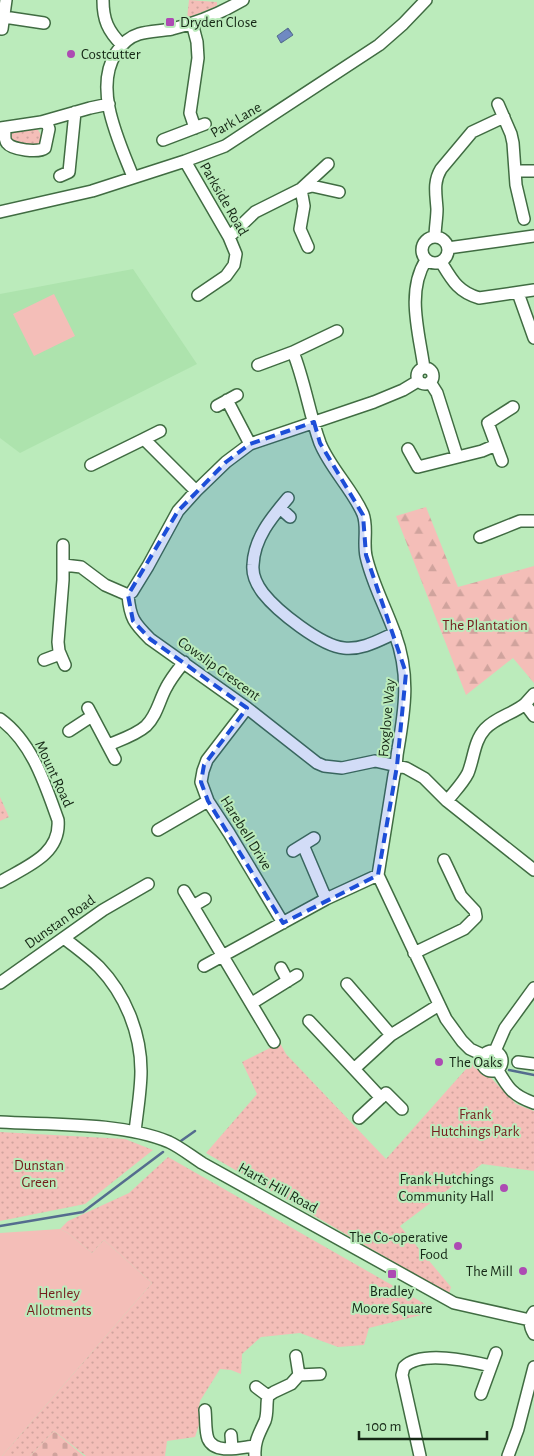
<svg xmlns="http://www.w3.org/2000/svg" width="534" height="1456" font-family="'Alegreya Sans',sans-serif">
	<defs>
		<pattern id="grass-dots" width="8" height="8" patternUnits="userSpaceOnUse" patternTransform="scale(1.25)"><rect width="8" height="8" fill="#f4beb8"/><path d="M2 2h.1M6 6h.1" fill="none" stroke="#d0a39d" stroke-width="1.8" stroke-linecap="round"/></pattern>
		<pattern id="forest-firs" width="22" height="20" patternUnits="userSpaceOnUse" patternTransform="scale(1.25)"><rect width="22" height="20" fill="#f4beb8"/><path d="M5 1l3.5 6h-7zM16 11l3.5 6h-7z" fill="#d0a39d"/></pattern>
		<pattern id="cemetery-stones" width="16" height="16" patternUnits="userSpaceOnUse" patternTransform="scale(1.25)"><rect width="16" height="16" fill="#f4beb8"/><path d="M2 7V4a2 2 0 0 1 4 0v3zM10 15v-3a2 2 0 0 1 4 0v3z" fill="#d0a39d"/></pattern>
		<pattern id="water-waves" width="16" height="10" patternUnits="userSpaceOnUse" patternTransform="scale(1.25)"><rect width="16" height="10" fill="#6f89c2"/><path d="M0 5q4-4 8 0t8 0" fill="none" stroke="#5a709d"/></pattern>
	</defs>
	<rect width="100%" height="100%" fill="#bbebbb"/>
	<path fill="#ade3ad" d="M133,269L197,364L20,453L0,438V294Z"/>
	<path fill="url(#grass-dots)" d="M189,0L217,2V6L187,18Z
		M36,128C41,132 43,139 40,145L37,146L11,143L10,134L12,132Z
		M0,797L9,817L0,821Z
		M280,1043L286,1054L386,1159L474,1060L516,1104L534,1111V1171L482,1164L400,1226L451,1287L449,1294L206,1153L257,1094L242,1062Z
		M0,1132L125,1139L153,1150L85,1204L0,1221Z
		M168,1157L432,1308L429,1313L369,1328L364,1345L338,1347L300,1333L261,1337L242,1354L241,1374L231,1370L220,1369L200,1401L199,1407L203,1413L195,1437L167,1441L165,1456H86L54,1431L30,1456H2L152,1283L104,1240L92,1253L68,1233L60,1229L68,1221L129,1193Z"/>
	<path fill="url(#forest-firs)" d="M426,507L458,587L534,566V683L513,658L466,695L396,516Z"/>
	<path fill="url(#cemetery-stones)" d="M54,1431L84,1456H30Z"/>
	<path fill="#f4beb8" d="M54,294L75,336L34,356L13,314Z
		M60,1229L68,1233L92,1253L104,1240L152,1283L2,1456H0V1233Z"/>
	<path fill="url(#water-waves)" stroke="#546c8e" d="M288,28L293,35L281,43L277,36Z"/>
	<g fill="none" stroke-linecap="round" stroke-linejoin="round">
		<path stroke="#546c8e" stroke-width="2.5" d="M509,1070L534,1075
			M178,1143L195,1131
			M0,1226L83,1212L163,1152"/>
		<g stroke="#406c42" stroke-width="14">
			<path id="minor" d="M103,0C103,20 108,31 122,45
				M4,17L44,23
				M192,23L197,42L198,58L190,113L195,128
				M2,29L6,0
				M498,104L511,134L513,143L516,185L524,219
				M0,128L41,122L90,108L109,104
				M5,128C5,132 4,140 7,143C12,150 39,153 45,148L49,129L47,123L41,122
				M163,140L205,124
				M185,161L229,237L236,254L234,265L226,276L198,295
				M515,171H534
				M60,176L69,172L75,112
				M133,177C119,141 93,89 116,53C121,45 129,37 139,34C149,31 161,31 172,29C197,23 221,13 243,0
				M302,188L328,164
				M301,189L312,186L339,192
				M0,212L92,191L185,161L225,146L379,45L403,24L426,0
				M422 250a13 13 0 1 1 26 0a13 13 0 1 1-26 0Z
				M229,237L255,212L301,189L304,206L300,229L308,247
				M435,237C435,228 437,218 437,209C436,194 433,182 441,169L472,132L504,117
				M448,248L534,236
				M441,262C452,280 458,292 479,298L534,290
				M518,293L534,338
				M337,331L293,352C305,382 309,413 320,443C330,468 353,490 363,514C368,527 363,542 366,556C372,583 386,608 395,634C410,674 405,708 398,749C396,759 397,766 394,775L378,875L446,1019L462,1041L470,1049L483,1055
				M258,365L293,352
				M417 376a8 8 0 1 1 16 0a8 8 0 1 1-16 0Z
				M424,368C419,332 406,292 426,260
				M418,381L403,390L374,402L250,444L226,462L196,491L178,511L148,566L132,592L128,595C130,618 134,623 150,639L247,708L317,763L324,766L342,768L375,761L406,768L424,778L447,801L534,870
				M430,382L437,393L457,456
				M227,400L250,444
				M217,406L237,395
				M144,439L160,431
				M408,449L418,467L482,451L496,445
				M502,461L488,423L513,407
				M91,465L144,439L196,491
				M288,498C272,517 254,538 253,565C252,575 257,585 263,593C277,611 321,646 344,648C363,650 379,640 395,633
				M280,508L290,517
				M480,537L520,521H534
				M63,545V580L58,642L59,651L65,665
				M64,565L81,567L105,585L128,595
				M44,660L60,654
				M525,704L534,694
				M88,708L115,759
				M247,708L207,760L203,771L201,782L208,801L229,833L283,923
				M0,719C32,742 45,784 58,820C61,855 25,867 0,882
				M69,731L92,716
				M108,745C120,740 136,735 146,726C157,715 159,701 166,688C171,678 177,671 184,662
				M447,801C454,792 463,783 468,773C474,758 474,741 485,729C496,717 513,714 525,704L534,716
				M158,830L208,801
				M303,845L326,899
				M293,851L314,838
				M184,891L274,1042
				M193,906L205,899
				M64,938C75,947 88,956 99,967C125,994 141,1033 141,1071C141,1091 137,1112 135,1132
				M414,953L464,929L476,917L475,911L461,896L444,860
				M204,966L326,899L378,875
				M281,968L288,981
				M0,983L103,910L148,884
				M347,984L391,1035
				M252,1003L297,975
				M309,1021L354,1069
				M482 1061a10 10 0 1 1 20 0a10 10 0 1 1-20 0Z
				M495,1051L505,1028L534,988
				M518,1062L534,1064
				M497,1069C508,1088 513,1096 534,1103
				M381,1098L354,1069L391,1035L439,1005
				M359,1118L386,1093L402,1109
				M0,1122C52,1125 121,1122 169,1142C180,1147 191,1156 202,1163L454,1303L530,1320
				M534,1312C529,1319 529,1326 534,1334
				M296,1356L299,1375
				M256,1387L268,1396
				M481,1394L496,1353
				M205,1410C206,1419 205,1431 208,1439C215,1455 242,1447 254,1446
				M231,1435L232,1448
				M255,1456C254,1442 259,1434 265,1421C268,1413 266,1404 268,1396L274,1392L291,1384L299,1375L320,1374
				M420,1456L402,1375L404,1367C421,1350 470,1361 491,1366
				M508,1456L518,1429L534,1367"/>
		</g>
		<use href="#minor" stroke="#fff" stroke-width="11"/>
	</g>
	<path fill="#1d4ed8" fill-opacity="0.2" stroke="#1d4ed8" stroke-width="4" stroke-dasharray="10 6" stroke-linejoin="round" d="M314,422L320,443L363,515L366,555L406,673L397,766L378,875L283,923L208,801L201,782L204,765L247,708L150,639L133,621L128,595L178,511L226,462L250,444Z"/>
	<g fill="#ad4bb3" stroke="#bbebbb" stroke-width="2">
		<rect x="165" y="17" width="10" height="10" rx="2.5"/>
		<circle cx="71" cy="54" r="5"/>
		<circle cx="439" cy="1062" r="5"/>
		<circle cx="504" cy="1188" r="5"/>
		<circle cx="458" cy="1246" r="5"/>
		<circle cx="523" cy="1271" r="5"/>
		<rect x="387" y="1269" width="10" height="10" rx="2.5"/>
	</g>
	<g text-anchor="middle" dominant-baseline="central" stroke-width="4" stroke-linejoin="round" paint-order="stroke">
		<g font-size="15" fill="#162816" stroke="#bbebbb" text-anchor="start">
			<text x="180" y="22">Dryden Close</text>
			<text x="81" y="54">Costcutter</text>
			<text x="449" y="1062">The Oaks</text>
			<text x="494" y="1179" text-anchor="end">Frank Hutchings<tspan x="494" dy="17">Community Hall</tspan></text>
			<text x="448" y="1237" text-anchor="end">The Co-operative<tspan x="448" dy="17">Food</tspan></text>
			<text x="513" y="1271" text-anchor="end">The Mill</text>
			<text x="392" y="1291" text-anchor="middle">Bradley<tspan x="392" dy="17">Moore Square</tspan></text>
		</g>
		<g font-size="15" fill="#162816" stroke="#bbebbb">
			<text transform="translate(236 120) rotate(-30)">Park Lane</text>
			<text transform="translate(224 199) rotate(60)">Parkside Road</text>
			<text transform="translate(219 669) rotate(36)">Cowslip Crescent</text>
			<text transform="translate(387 718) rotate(-85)">Foxglove Way</text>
			<text transform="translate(54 774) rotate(65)">Mount Road</text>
			<text transform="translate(246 833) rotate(58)">Harebell Drive</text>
			<text transform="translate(60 922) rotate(-35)">Dunstan Road</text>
			<text transform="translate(278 1188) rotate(29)">Harts Hill Road</text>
		</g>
		<g font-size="15" fill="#751e1e" stroke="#bbebbb">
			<text x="485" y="625">The Plantation</text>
			<text x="475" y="1114">Frank<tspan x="475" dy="17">Hutchings Park</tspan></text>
			<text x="39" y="1165">Dunstan<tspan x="39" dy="17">Green</tspan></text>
			<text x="59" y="1293">Henley<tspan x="59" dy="17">Allotments</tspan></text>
		</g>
	</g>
	<path d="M359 1431v8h128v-8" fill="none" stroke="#162816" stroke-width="2.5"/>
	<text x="366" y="1431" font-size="15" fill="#162816" stroke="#bbebbb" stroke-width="4" paint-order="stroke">100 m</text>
</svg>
